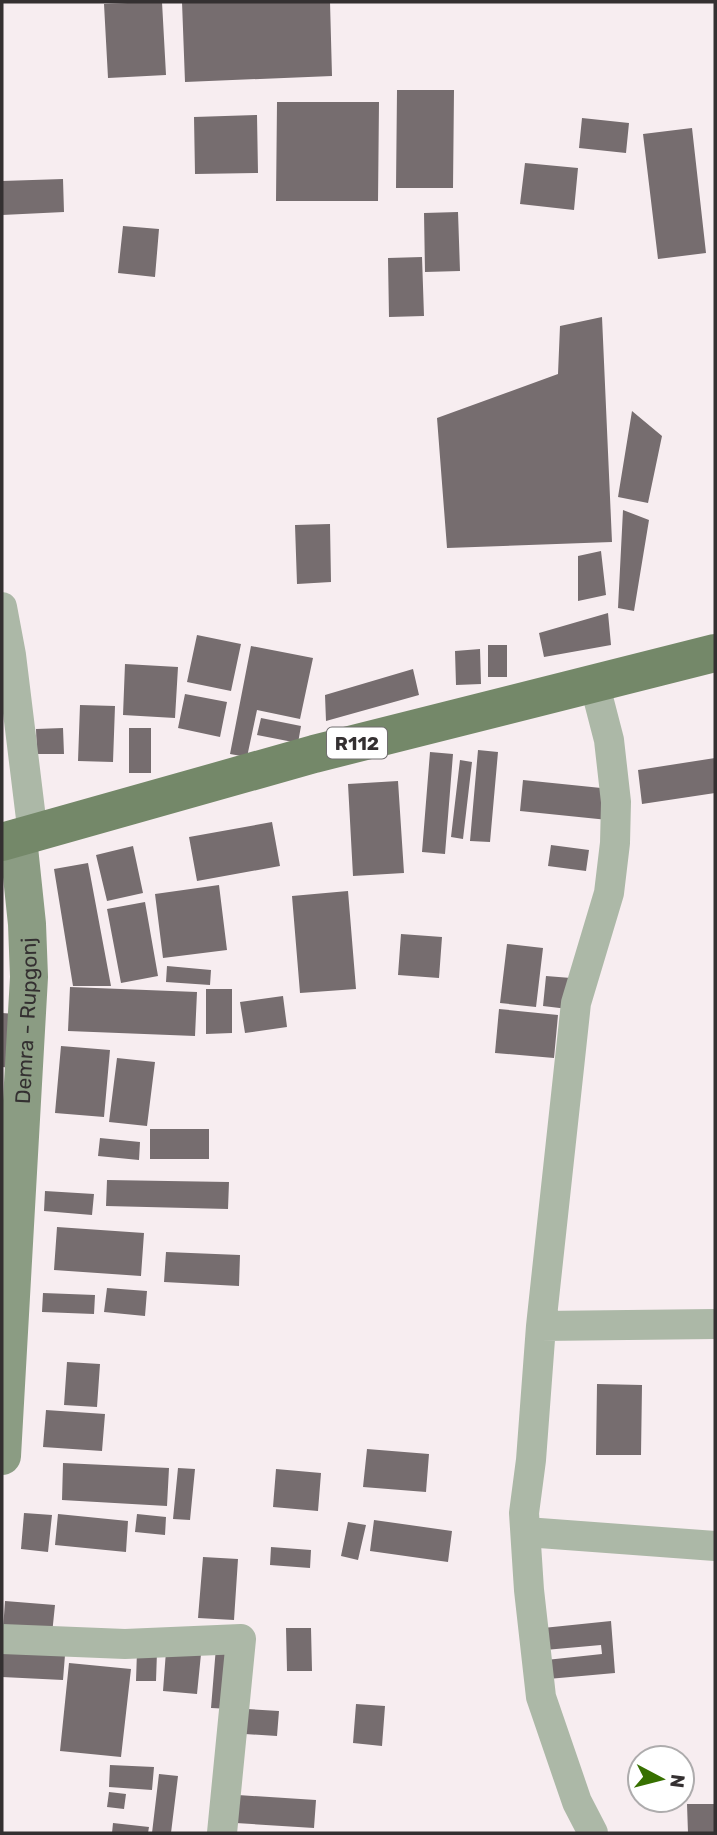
<svg xmlns="http://www.w3.org/2000/svg" width="717" height="1835" font-family="Rubik,sans-serif">
	<rect width="100%" height="100%" fill="#f7edf0"/>
	<path fill="#766d6f" d="M151,2H162L166,75L108,78L104,4Z
		M182,2H330L332,76L185,82Z
		M397,90H454L453,188H396Z
		M277,102H379L378,201H276Z
		M257,115L258,173L195,174L194,117Z
		M582,118L629,123L626,153L579,148Z
		M692,128L706,253L658,259L643,134Z
		M525,163L578,168L574,210L520,204Z
		M63,179L64,212L2,215V181Z
		M458,212L460,271L425,272L424,213Z
		M123,226L159,229L155,277L118,273Z
		M422,257L424,316L389,317L388,258Z
		M602,317L612,542L447,548L437,418L558,374L560,326Z
		M632,411L662,436L648,503L618,497Z
		M623,510L649,520L634,611L618,608Z
		M330,524L331,582L297,584L295,525Z
		M601,551L606,595L578,601V556Z
		M608,613L611,645L544,657L539,633Z
		M197,635L241,644L231,691L187,682Z
		M488,645H507V677H488Z
		M251,646L313,658L300,719L257,710L247,757L230,754Z
		M480,649L481,684L456,685L455,651Z
		M125,664L178,667L175,718L123,715Z
		M413,669L419,695L326,721L325,695Z
		M185,694L227,702L220,737L178,728Z
		M80,705L115,706L113,762L78,761Z
		M261,718L301,726L298,743L257,735Z
		M63,728L64,754H37L36,729Z
		M129,728H151V773H129Z
		M478,750L498,752L490,842L470,841Z
		M430,752L453,754L445,854L422,852Z
		M715,758V793L642,804L638,770Z
		M460,760L472,762L463,839L451,837Z
		M523,780L611,789L608,820L520,811Z
		M398,781L404,873L353,876L348,784Z
		M272,822L280,866L197,881L189,837Z
		M551,845L589,850L586,871L548,866Z
		M133,846L143,893L107,901L96,855Z
		M88,863L111,986H73L54,869Z
		M219,885L227,950L163,958L155,894Z
		M348,891L356,989L300,993L292,896Z
		M145,902L158,976L121,983L107,909Z
		M401,934L442,937L439,978L398,975Z
		M507,944L543,948L536,1007L500,1003Z
		M167,966L211,970L210,985L166,982Z
		M546,976L571,978L568,1009L543,1006Z
		M70,987L197,992L195,1036L68,1031Z
		M206,989H232V1033L206,1034Z
		M283,996L287,1027L245,1033L240,1002Z
		M499,1009L558,1015L554,1058L495,1053Z
		M2,1013L16,1014L13,1068L2,1067Z
		M61,1046L110,1050L104,1117L55,1113Z
		M117,1058L155,1062L147,1126L109,1122Z
		M150,1129H209V1159H150Z
		M100,1138L140,1142L139,1160L98,1156Z
		M107,1180L229,1182L228,1209L106,1206Z
		M45,1191L94,1194L92,1215L44,1211Z
		M57,1227L144,1233L141,1276L54,1270Z
		M166,1252L240,1255L239,1286L164,1282Z
		M107,1288L147,1291L145,1316L104,1312Z
		M43,1293L95,1295L94,1314L42,1312Z
		M67,1362L100,1364L97,1407L64,1405Z
		M597,1384L642,1385L641,1455H596Z
		M46,1410L105,1414L102,1451L43,1447Z
		M367,1449L429,1454L426,1492L363,1487Z
		M63,1463L169,1468L167,1506L62,1500Z
		M178,1468L195,1469L190,1520L173,1519Z
		M276,1469L321,1473L318,1511L273,1507Z
		M24,1513L52,1515L48,1552L21,1549Z
		M58,1514L128,1521L126,1552L55,1545Z
		M137,1514L166,1517L165,1535L135,1532Z
		M374,1520L452,1531L448,1562L370,1551Z
		M348,1522L366,1525L358,1560L341,1556Z
		M271,1547L311,1550L310,1568L270,1565Z
		M203,1557L238,1559L234,1620L198,1618Z
		M5,1601L55,1605L52,1634L3,1630Z
		M611,1621L615,1673L548,1679L546,1660L602,1654L601,1645L545,1650L543,1628Z
		M286,1628H311L312,1671H287Z
		M216,1647L236,1649L231,1709L211,1708Z
		M2,1651L65,1655L63,1680L2,1677Z
		M137,1651L157,1652L156,1681H136Z
		M166,1651L201,1654L197,1694L163,1691Z
		M69,1663L131,1669L121,1757L60,1751Z
		M356,1704L385,1706L382,1746L353,1743Z
		M247,1709L279,1711L277,1736L245,1734Z
		M110,1765L154,1767L152,1790L109,1787Z
		M159,1774L178,1776L171,1833H152Z
		M109,1792L126,1794L124,1809L107,1807Z
		M238,1795L316,1800L314,1828L236,1823Z
		M687,1804H715V1833H688Z
		M113,1823L149,1827L148,1833H112Z"/>
	<g fill="none" stroke-linecap="round" stroke-linejoin="round">
		<path stroke="#acb8a7" stroke-width="30" d="M2,607L11,655L33,835
			M541,1326L715,1324
			M526,1532L715,1546
			M2,1639L125,1644L241,1639L222,1833
			M593,1833L577,1802L541,1697L529,1590L524,1513L531,1460L541,1326L576,1003L609,893L615,843L616,802L609,740L594,682"/>
		<path stroke="#8b9c83" stroke-width="38" id="s1" d="M2,1456L29,977L27,924L18,838"/>
		<path stroke="#748869" stroke-width="38" d="M2,842L314,754L715,653"/>
	</g>
	<g text-anchor="middle" dominant-baseline="central" stroke-width="7" stroke-linejoin="round" paint-order="stroke">
		<rect fill="#fff" stroke="#716e6f" stroke-width="2" x="327" y="727.5" width="60" height="31" rx="5"/>
		<g font-size="19" font-weight="bold" fill="#343031">
			<text x="357" y="743">R112</text>
		</g>
		<g font-size="21" fill="#343031" stroke="#fff">
			<text stroke="none"><textPath href="#s1" startOffset="436">Demra - Rupgonj</textPath></text>
		</g>
	</g>
	<rect width="717" height="1835" fill="none" stroke="#343031" stroke-width="7"/>
	<g transform="translate(661 1779) rotate(97)"><circle r="33" fill="#ffffff" stroke="#aeacad" stroke-width="2"/>
	<path d="M0-5L12 26L0 18L-12 26Z" fill="#377000"/>
	<text y="-10" font-size="19" font-weight="bold" text-anchor="middle" fill="#343031">N</text>
	</g>
</svg>
